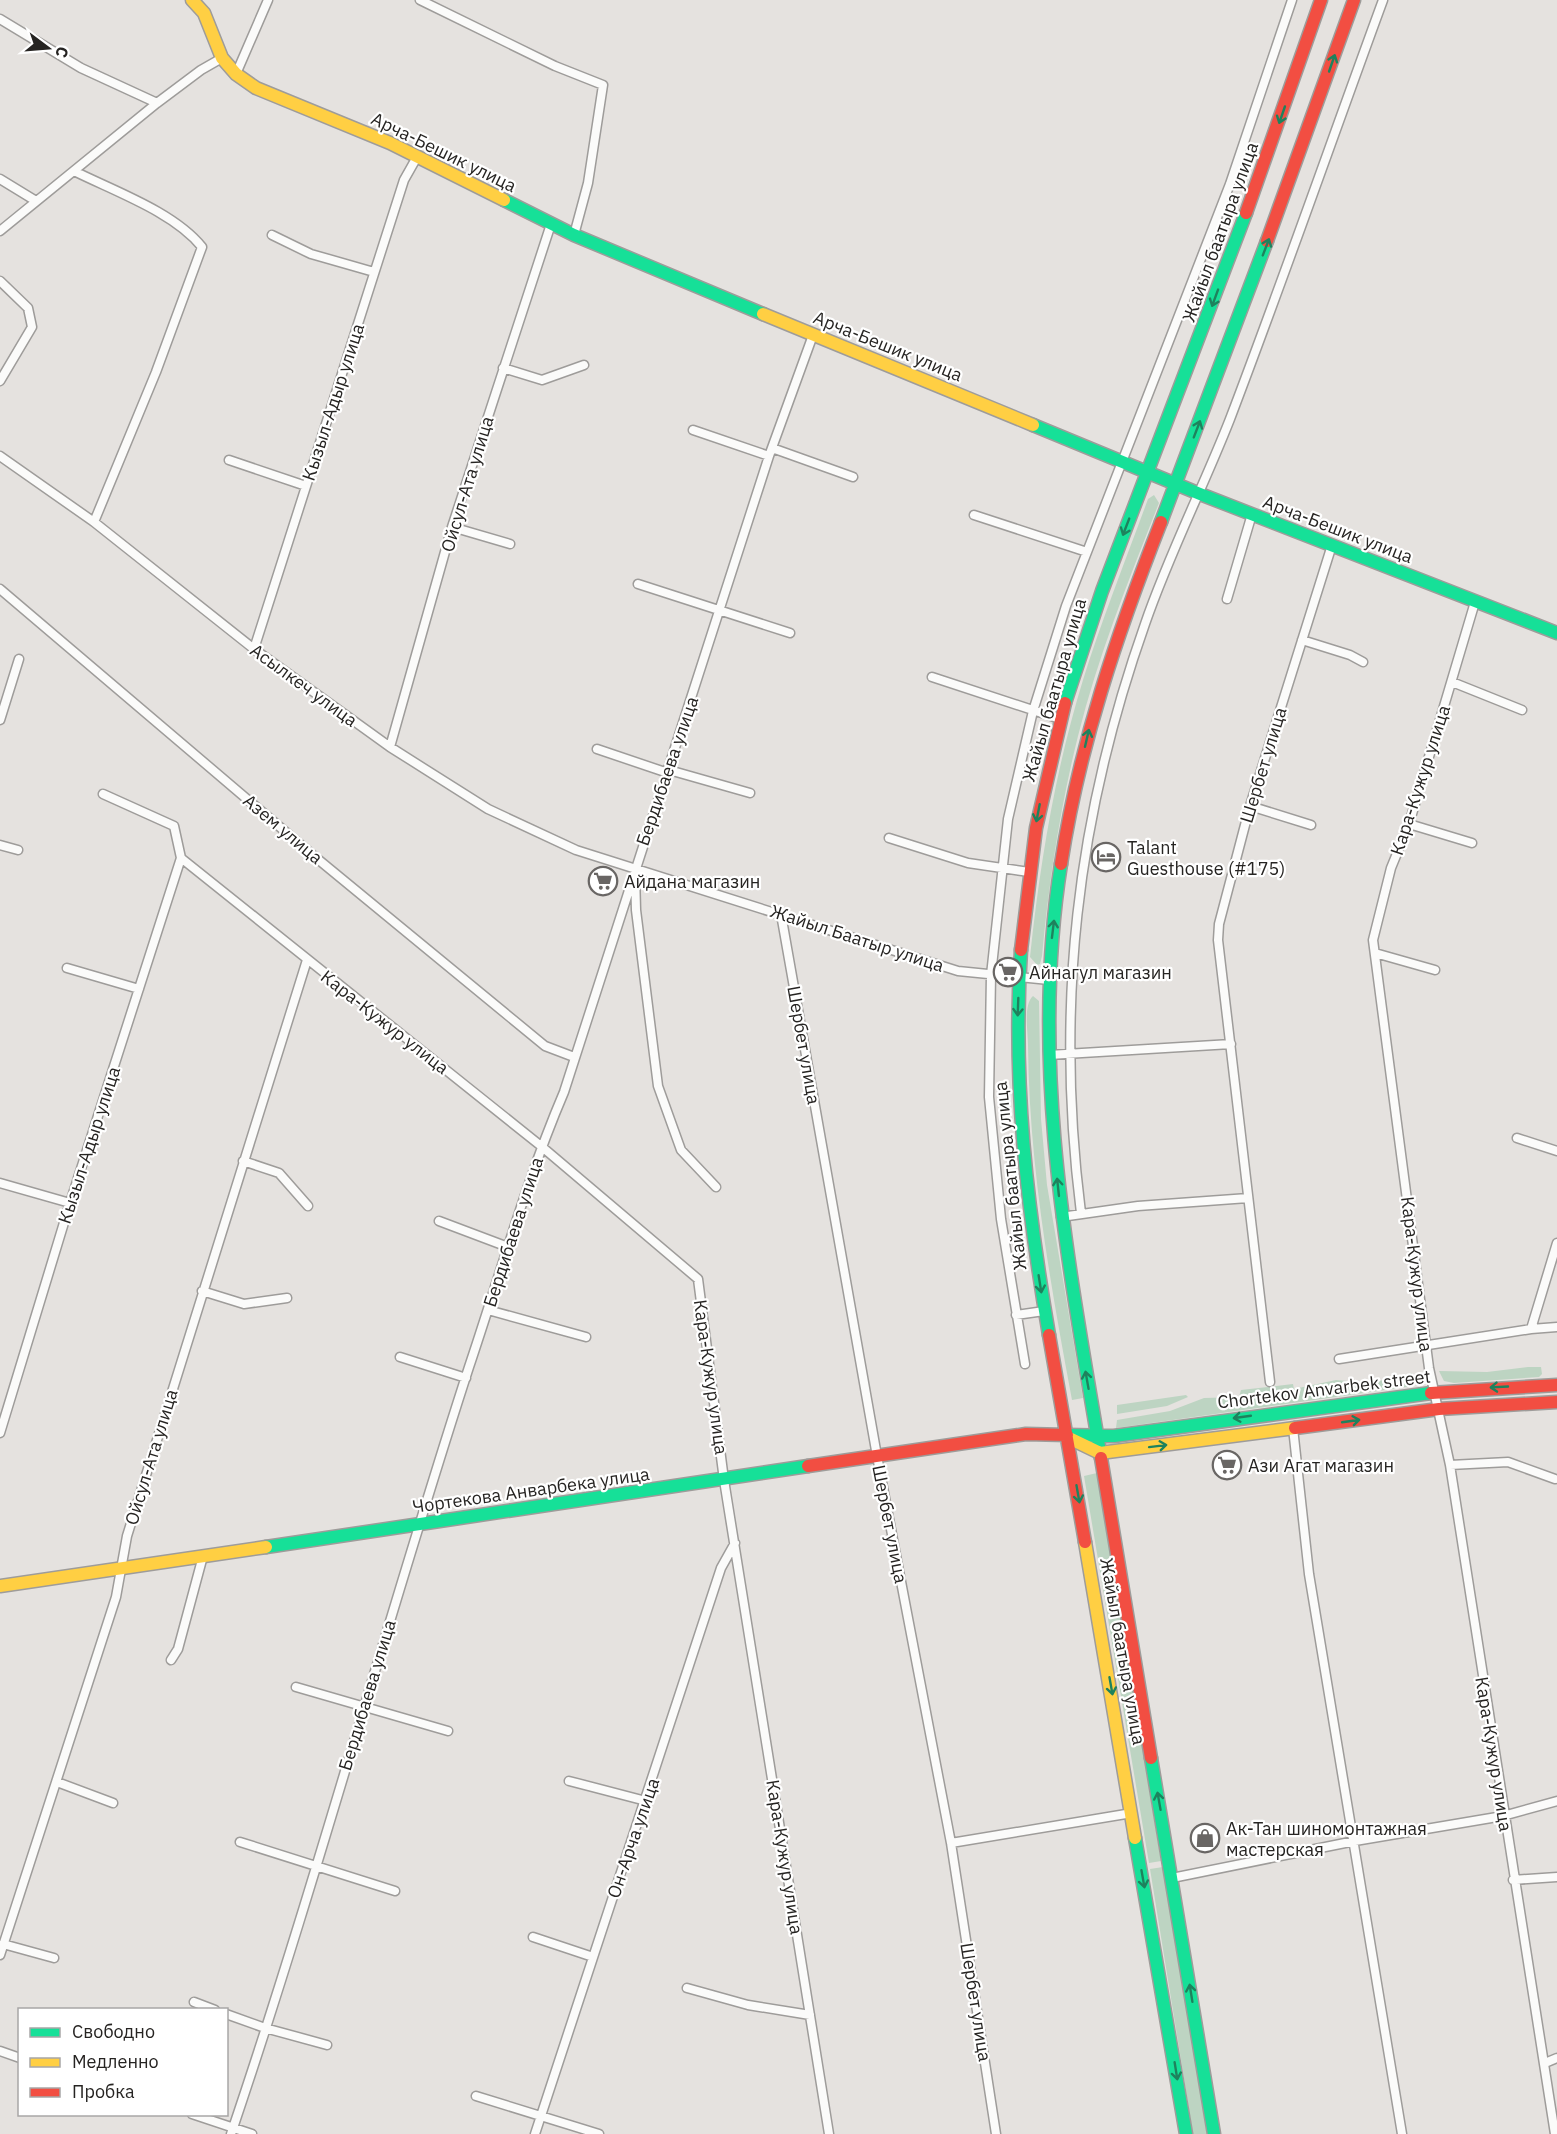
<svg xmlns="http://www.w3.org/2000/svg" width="1557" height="2134" font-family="'IBM Plex Sans',sans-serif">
	<rect width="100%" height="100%" fill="#e5e2df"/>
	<path fill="#bdd4c2" d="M1154,495L1159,503C1129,579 1098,656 1078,736C1060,808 1049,882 1042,956L1040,964L1037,965L1030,957C1040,863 1055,771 1083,680C1102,619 1126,559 1148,499Z
		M1033,996L1039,1001L1041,1119L1047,1185L1083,1398L1072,1400C1050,1282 1029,1165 1028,1045C1028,1031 1023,1005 1033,996Z
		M1528,1367H1541L1542,1374L1539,1377L1454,1383L1444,1381L1439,1371L1487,1372Z
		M1412,1373L1413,1386L1116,1428L1117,1420L1170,1411L1204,1398L1239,1397L1241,1390L1293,1384L1294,1389L1336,1380L1371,1383Z
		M1186,1395L1188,1397L1167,1406L1117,1414V1405Z
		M1097,1473L1161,1861L1149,1863L1084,1476Z
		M1163,1867L1207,2134H1193L1150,1869Z"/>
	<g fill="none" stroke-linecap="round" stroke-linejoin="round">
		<g stroke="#9e9c9a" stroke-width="11">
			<path id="street" d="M420,0L555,66L603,85L588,183L574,235
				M0,19L81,68L157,103
				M236,74L268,0
				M74,171C114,191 174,212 202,247L156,372L94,522
				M0,179L36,201
				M0,231L157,103L201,70L222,58
				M272,235L311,254L374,272
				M0,281L28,308L32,327L0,381
				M503,368L542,380L584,365
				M693,430L769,456
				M772,448L853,477
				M0,456L94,522L254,649L390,747L488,809L576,850L958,971L1049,980
				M229,460L306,486
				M974,515L1087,552
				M452,527L510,544
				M638,584L790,633
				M0,589L314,856L545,1046L574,1057
				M1227,599L1252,514
				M1475,602L1409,824L1391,868L1373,940L1429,1368L1450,1465L1555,2134
				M1302,640L1350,655L1363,662
				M254,649L404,180L417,157
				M932,677L1060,719
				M1452,682L1522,710
				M0,720L19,659
				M390,747L452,527L551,224
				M597,749L668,773
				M669,770L750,793
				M103,794L174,826L181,858
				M1250,806L1311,825
				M1409,824L1472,843
				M889,838L968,863L1029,872
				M0,845L18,850
				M181,858L541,1146L698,1279L724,1480L829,2134
				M635,874L636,910L658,1086L681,1150L716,1187
				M781,914L877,1456L951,1843L996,2134
				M1375,953L1435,970
				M67,968L139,989
				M1049,1055L1231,1044
				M1517,1138L1557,1151
				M243,1161L279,1173L308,1206
				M0,1183L70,1203
				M1081,1213C1055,1008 1076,819 1145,624C1169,554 1203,488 1230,419C1283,280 1332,139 1383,0
				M1061,1217L1138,1206L1248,1198
				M439,1221L508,1247
				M202,1291L244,1304L287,1298
				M488,1310L586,1337
				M1016,1315L1044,1311
				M1531,1329L1557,1243
				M400,1357L466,1378
				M1339,1359L1531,1329L1557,1327
				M1025,1364L1001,1219L989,1097L991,975L1008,819L1033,711L1066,606L1230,184L1292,0
				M1270,1382L1218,940L1219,924L1250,806L1332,545
				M1293,1428L1309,1574L1402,2134
				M0,1433L70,1203L181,858
				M1450,1465L1508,1462L1555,1479
				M171,1660L178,1649L203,1556
				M296,1687L448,1731
				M569,1781L646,1801
				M57,1782L113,1803
				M240,1842L395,1891
				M951,1843L1132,1813
				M1172,1878L1355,1841L1503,1816L1557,1801
				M1513,1880L1557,1877
				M533,1937L593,1957
				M3,1944L54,1958
				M0,1955L116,1597L127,1536L307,960
				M687,1988L748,2005L810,2015
				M194,2002L215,2010
				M226,2014L265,2028L327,2045
				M0,2051L20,2058
				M1545,2063L1557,2058
				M476,2096L599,2134
				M192,2114L252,2134
				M231,2134C317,1880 386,1622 469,1367C500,1275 526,1181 564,1092L769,456L813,335
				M535,2134L721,1568L735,1543"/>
		</g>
		<g stroke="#9e9c9a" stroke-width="15">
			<path id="fast" d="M504,200L574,235L763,314
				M1033,425L1200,494L1557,633
				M1161,522L1267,241
				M1065,703L1102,591L1246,213
				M1061,864C1029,1065 1068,1261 1101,1458
				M1021,950C1012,1080 1027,1207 1049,1335
				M1067,1435L1114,1436L1431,1393
				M266,1547L808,1466
				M1151,1758L1214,2134
				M1135,1838L1186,2134"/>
		</g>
		<g stroke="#9e9c9a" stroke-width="15">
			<path id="slow" d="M192,0L204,13L222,58L236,74L256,88L390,143L504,200
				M763,314L1033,425
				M1071,1439L1100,1453L1295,1428
				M1085,1542L1135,1838
				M0,1586L266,1547"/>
		</g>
		<g stroke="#9e9c9a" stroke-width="15">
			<path id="jam" d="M1246,213L1321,0
				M1267,241L1354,0
				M1061,864C1079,746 1117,634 1161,522
				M1021,950L1036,828L1065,703
				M1049,1335L1085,1542
				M1431,1393L1557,1385
				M1295,1428L1439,1409L1557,1402
				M1101,1458L1151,1758
				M808,1466L1026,1434L1067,1435"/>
		</g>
		<use href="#street" stroke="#fbfbfa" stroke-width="8"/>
		<use href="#fast" stroke="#16e098" stroke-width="12"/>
		<use href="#slow" stroke="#ffcf43" stroke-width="12"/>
		<use href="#jam" stroke="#f24e42" stroke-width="12"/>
	</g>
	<defs><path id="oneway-shaft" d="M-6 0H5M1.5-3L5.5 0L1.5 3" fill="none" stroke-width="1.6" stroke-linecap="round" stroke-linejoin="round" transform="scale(1.5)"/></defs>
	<g stroke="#1e825d">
		<use href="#oneway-shaft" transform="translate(1332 63) rotate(-71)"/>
		<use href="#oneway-shaft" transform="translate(1282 115) rotate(109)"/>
		<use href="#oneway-shaft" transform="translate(1266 247) rotate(-69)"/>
		<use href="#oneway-shaft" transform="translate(1215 298) rotate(110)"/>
		<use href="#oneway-shaft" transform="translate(1197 429) rotate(-69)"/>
		<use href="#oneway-shaft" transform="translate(1126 527) rotate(111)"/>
		<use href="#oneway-shaft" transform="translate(1087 738) rotate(-77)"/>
		<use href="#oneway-shaft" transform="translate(1038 813) rotate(101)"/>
		<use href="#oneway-shaft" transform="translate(1053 929) rotate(-83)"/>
		<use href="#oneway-shaft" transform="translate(1018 1007) rotate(92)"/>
		<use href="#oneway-shaft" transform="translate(1058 1187) rotate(-96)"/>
		<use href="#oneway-shaft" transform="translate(1040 1284) rotate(81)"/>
		<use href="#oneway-shaft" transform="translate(1087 1380) rotate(-100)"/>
		<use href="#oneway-shaft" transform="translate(1499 1387) rotate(177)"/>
		<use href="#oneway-shaft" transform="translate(1242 1417) rotate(172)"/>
		<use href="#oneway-shaft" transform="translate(1351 1421) rotate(-8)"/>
		<use href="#oneway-shaft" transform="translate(1158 1446) rotate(-7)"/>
		<use href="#oneway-shaft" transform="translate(1078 1494) rotate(80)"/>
		<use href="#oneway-shaft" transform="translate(1111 1686) rotate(80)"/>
		<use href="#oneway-shaft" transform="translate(1159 1801) rotate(-100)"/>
		<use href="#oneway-shaft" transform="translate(1143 1879) rotate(80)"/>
		<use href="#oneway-shaft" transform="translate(1191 1993) rotate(-99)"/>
		<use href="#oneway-shaft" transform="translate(1176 2071) rotate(81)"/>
	</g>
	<defs>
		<g id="hotel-ring" transform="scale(1.5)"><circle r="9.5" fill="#fff" stroke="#696664" stroke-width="1.5"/><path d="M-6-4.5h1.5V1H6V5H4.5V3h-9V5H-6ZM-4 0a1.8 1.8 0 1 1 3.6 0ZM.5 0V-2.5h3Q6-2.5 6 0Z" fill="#696664"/></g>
		<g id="supermarket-ring" transform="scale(1.5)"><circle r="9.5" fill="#fff" stroke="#696664" stroke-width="1.5"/><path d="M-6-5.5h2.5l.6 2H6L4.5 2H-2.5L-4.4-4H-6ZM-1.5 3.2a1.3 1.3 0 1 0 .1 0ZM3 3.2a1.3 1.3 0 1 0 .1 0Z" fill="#696664"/></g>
		<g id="shop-ring" transform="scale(1.5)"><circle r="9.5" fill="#fff" stroke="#696664" stroke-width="1.5"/><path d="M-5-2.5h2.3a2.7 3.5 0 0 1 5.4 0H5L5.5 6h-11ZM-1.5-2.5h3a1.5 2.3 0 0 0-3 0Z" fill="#696664"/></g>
	</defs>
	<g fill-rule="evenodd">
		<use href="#hotel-ring" x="1106" y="857"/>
		<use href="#supermarket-ring" x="603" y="881"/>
		<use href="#supermarket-ring" x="1008" y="972"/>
		<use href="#supermarket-ring" x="1227" y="1465"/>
		<use href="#shop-ring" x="1205" y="1838"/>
	</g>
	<g text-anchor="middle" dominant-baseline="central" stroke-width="4.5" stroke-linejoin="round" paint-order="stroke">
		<g font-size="18" fill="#262422" stroke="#fff">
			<text transform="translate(444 152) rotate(26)">Арча-Бешик улица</text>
			<text transform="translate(1220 232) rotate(-70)">Жайыл баатыра улица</text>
			<text transform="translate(888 346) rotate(22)">Арча-Бешик улица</text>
			<text transform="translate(333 402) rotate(-72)">Кызыл-Адыр улица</text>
			<text transform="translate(467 484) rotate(-73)">Ойсул-Ата улица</text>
			<text transform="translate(1338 529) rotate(21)">Арча-Бешик улица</text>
			<text transform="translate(304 685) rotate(36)">Асылкеч улица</text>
			<text transform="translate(1054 690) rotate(-74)">Жайыл баатыра улица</text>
			<text transform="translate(1263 765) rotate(-73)">Шербет улица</text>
			<text transform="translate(667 771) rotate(-71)">Бердибаева улица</text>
			<text transform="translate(1420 780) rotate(-72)">Кара-Кужур улица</text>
			<text transform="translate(283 829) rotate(40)">Азем улица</text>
			<text transform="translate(857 938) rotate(18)">Жайыл Баатыр улица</text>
			<text transform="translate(385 1022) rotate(38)">Кара-Кужур улица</text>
			<text transform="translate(804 1045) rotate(80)">Шербет улица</text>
			<text transform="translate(89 1145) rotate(-72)">Кызыл-Адыр улица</text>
			<text transform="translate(1010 1176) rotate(-96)">Жайыл баатыра улица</text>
			<text transform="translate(513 1232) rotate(-72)">Бердибаева улица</text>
			<text transform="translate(1417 1274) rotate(83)">Кара-Кужур улица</text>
			<text transform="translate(711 1377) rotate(82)">Кара-Кужур улица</text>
			<text transform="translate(1324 1389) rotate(-7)">Chortekov Anvarbek street</text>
			<text transform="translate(151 1457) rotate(-73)">Ойсул-Ата улица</text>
			<text transform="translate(531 1490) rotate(-8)">Чортекова Анварбека улица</text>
			<text transform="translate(890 1524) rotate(79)">Шербет улица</text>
			<text transform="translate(1123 1651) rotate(80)">Жайыл баатыра улица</text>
			<text transform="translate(367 1695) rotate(-73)">Бердибаева улица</text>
			<text transform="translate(1494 1754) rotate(81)">Кара-Кужур улица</text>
			<text transform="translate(633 1838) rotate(-71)">Он-Арча улица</text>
			<text transform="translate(785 1857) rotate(81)">Кара-Кужур улица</text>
			<text transform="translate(976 2002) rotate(81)">Шербет улица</text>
		</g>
		<g font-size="18" fill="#262422" stroke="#fff" text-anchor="start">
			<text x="1127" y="847">Talant<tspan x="1127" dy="21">Guesthouse (#175)</tspan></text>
			<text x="624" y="881">Айдана магазин</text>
			<text x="1029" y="972">Айнагул магазин</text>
			<text x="1248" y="1465">Ази Агат магазин</text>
			<text x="1226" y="1828">Ак-Тан шиномонтажная<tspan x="1226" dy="21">мастерская</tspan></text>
		</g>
	</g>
	<rect x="18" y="2008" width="210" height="108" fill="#ffffff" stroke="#a8a7a7" stroke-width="1.5"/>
	<rect x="30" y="2028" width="30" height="9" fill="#16e098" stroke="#a8a7a7" stroke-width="1.5"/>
	<text x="72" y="2038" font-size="18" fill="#262422">Свободно</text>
	<rect x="30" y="2058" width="30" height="9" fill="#ffcf43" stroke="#a8a7a7" stroke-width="1.5"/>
	<text x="72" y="2068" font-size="18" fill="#262422">Медленно</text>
	<rect x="30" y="2088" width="30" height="9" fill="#f24e42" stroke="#a8a7a7" stroke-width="1.5"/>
	<text x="72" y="2098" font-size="18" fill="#262422">Пробка</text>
	<g transform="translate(48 48) rotate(106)" stroke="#ffffff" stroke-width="4.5" paint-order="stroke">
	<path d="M0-4.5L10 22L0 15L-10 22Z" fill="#262422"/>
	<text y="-9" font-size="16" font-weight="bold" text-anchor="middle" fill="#262422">С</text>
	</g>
</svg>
